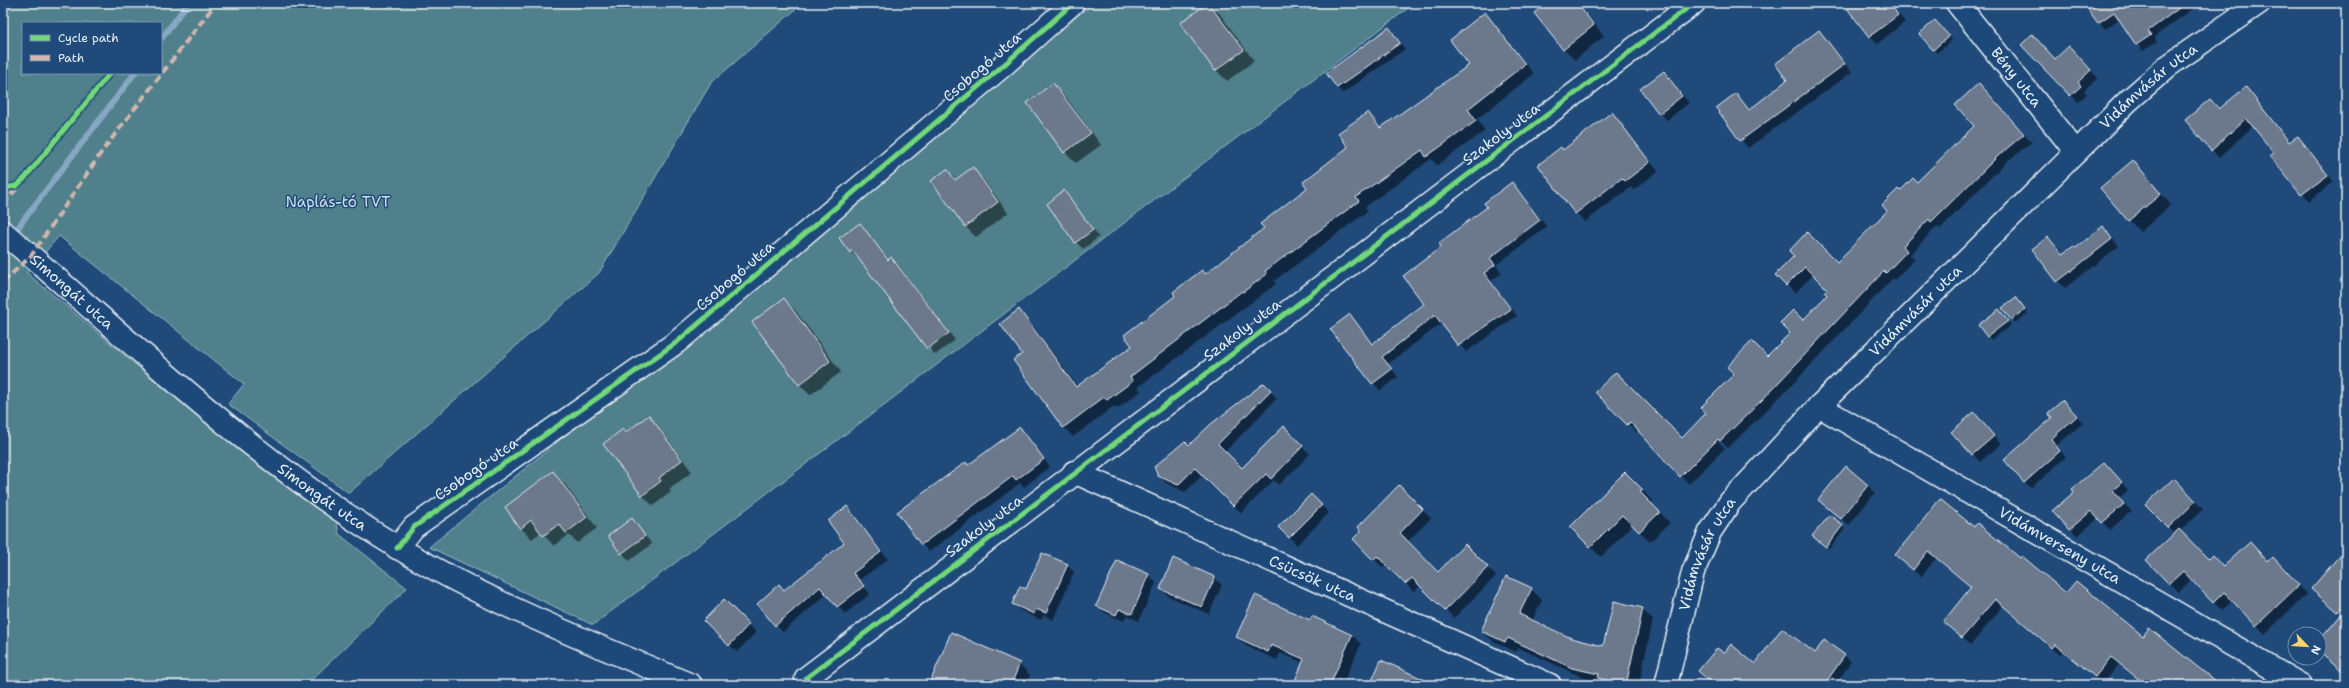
<svg xmlns="http://www.w3.org/2000/svg" width="2349" height="688" font-family="'Shantell Sans',sans-serif">
	<rect width="100%" height="100%" fill="#1f4a7a"/>
	<filter id="ink" filterUnits="userSpaceOnUse"><feTurbulence type="fractalNoise" baseFrequency=".025" numOctaves="2"/><feDisplacementMap in="SourceGraphic" scale="8" xChannelSelector="R" yChannelSelector="G"/><feConvolveMatrix kernelMatrix="1 2 1 2 8 2 1 2 1" color-interpolation-filters="sRGB"/></filter>
	<g filter="url(#ink)">
		<path fill="#4f808b" stroke="#9cb8c2" fill-rule="evenodd" d="M3,3H803L711,83L599,273L349,493L228,404L244,384L59,236L27,273L212,429L336,519L339,534L407,588L306,685H3ZM23,23H161V73H23Z
			M1093,3H1415L593,625L429,547Z"/>
		<path fill="#0007" d="M1209,3L1220,14L1254,61L1227,81L1216,70L1182,24Z
			M1548,3H1578L1604,36L1575,60L1564,49Z
			M1851,3H1890L1905,22L1877,44L1846,6Z
			M2085,3H2195L2197,6L2154,37L2157,42L2143,51L2119,19L2105,29Z
			M1485,14L1534,74L1477,119L1485,131L1437,165L1431,159L1365,207L1368,211L1274,281L1276,284L1138,387L1141,391L1117,409L1114,406L1073,437L1064,427L1023,354L1019,311L1028,320L1078,387L1133,346L1205,275L1265,229L1309,188L1350,148L1368,113L1381,128L1471,65Z
			M1935,22L1952,40L1937,53L1921,35Z
			M1389,29L1405,49L1343,93L1337,88Z
			M1819,31L1852,72L1748,148L1717,109L1736,94L1750,110L1789,80Z
			M2076,55L2098,78L2084,90L2087,94L2078,102L2071,95L2056,60Z
			M1664,72L1689,103L1667,120L1660,113Z
			M1053,84L1064,95L1101,145L1076,163L1065,152L1028,103Z
			M2246,89L2290,143L2298,137L2334,182L2309,201L2253,126L2219,158L2186,120L2219,110Z
			M1986,92L2032,142L2005,163L1940,229L1937,226L1910,255L1915,259L1894,280L1893,278L1794,383L1728,448L1715,435L1713,436L1725,448L1689,484L1638,430L1636,432L1597,392L1682,439L1829,295V289L1814,274L1795,293L1777,275L1796,256L1837,263L1889,211L1900,192L1917,184L1975,126Z
			M1612,114L1658,171L1634,190L1631,187L1585,222L1576,213L1564,151Z
			M2133,162L2171,205L2140,232L2101,188Z
			M972,169L983,179L1008,213L976,237L966,227L932,181L947,170L957,180Z
			M1512,183L1547,227L1496,265L1502,273L1491,281L1517,316L1466,352L1442,323L1388,364L1398,377L1380,391L1331,329L1350,315L1373,344L1425,304L1443,247L1488,207Z
			M1064,192L1099,237L1083,249L1076,242Z
			M860,224L889,260L891,258L898,265L955,340L935,355L859,257L857,258L851,252Z
			M2103,228L2119,246L2065,288L2058,281L2048,238L2063,255L2076,249Z
			M2016,298L2028,313L2015,323L2003,308Z
			M784,299L795,310L841,372L810,395L799,384Z
			M2002,313L2011,325L1991,340L1979,325Z
			M1264,384L1277,398L1225,452L1243,470L1284,428L1310,454L1279,485L1274,480L1241,513L1203,475L1185,492L1166,483L1158,475L1189,446Z
			M2070,408L2083,423L2056,446L2066,457L2031,488L2024,482Z
			M649,417L659,427L692,472L669,489L671,492L653,506L642,495L626,434Z
			M1981,421L2001,444L1980,462L1953,432Z
			M1020,428L1050,467L1024,487L1020,483L929,552L922,544L969,466Z
			M2111,470L2128,490L2119,498L2131,511L2110,530L2099,518L2077,536L2054,511Z
			M553,473L564,483L597,528L577,543L569,535L554,546L541,532L532,539L521,528Z
			M1625,473L1653,501L1650,503L1670,523L1650,542L1633,525L1601,557L1571,527Z
			M1868,485L1875,493L1849,525L1827,507Z
			M1399,486L1431,518L1407,542L1438,573L1465,546L1496,576L1454,618L1421,585L1414,592L1386,564L1383,568L1354,539Z
			M2181,486L2203,509L2180,531L2208,560L2224,568L2268,563L2281,568L2307,594L2265,634L2233,600L2222,611L2192,579L2179,592L2170,583L2175,534L2147,505Z
			M1311,496L1329,513L1297,545L1280,527Z
			M847,508L888,559L859,580L870,594L845,614L827,594L783,632L776,625L779,585L785,591L845,543Z
			M632,520L652,544L629,561L609,536Z
			M1842,526L1845,529L1829,549L1817,539Z
			M1974,528L2066,594L2143,637L2219,685H2146L2119,664L2103,684L2063,651L2060,655L2003,606L1971,645L1944,622L1972,587L1936,558L1921,577L1896,555Z
			M1174,560L1215,578L1222,585L1209,614L1168,596L1161,589Z
			M1117,561L1149,575L1156,583L1139,621L1127,615L1124,621L1105,613L1097,606Z
			M2346,562V674L2319,650V643L2342,615L2320,597Z
			M1067,565L1074,572L1053,620L1044,615L1041,620L1021,611L1013,604L1027,590Z
			M1531,589L1542,600L1532,621L1571,639L1604,647L1642,609L1653,620L1639,685H1607L1584,678L1519,648L1516,652L1493,641L1482,631Z
			M724,601L756,632L737,652L704,621Z
			M1312,618L1352,635L1361,644L1344,681L1338,678L1335,685H1294L1304,663L1280,653L1277,660L1246,646L1237,637L1311,621Z
			M1724,655L1755,665L1815,655H1844L1851,662L1835,685H1714L1699,671Z
			M1019,664L1030,675L1026,685H929Z
			M2237,679L2244,685H2231Z
			M1447,680L1458,685H1445Z"/>
		<g fill="none" stroke-linecap="round" stroke-linejoin="round">
			<path stroke="#86a8c4" stroke-width="6" d="M161,39L188,3
				M3,251L22,222L135,73"/>
		</g>
		<path fill="#6c788b" stroke="#e8f1f8" d="M1208,3L1244,50L1215,71L1180,23Z
			M1546,3H1577L1594,25L1563,50L1534,13Z
			M1843,3H1890L1898,15L1869,37Z
			M2083,3H2186L2148,31L2151,35L2136,45L2114,12L2098,23Z
			M1485,12L1525,64L1468,109L1476,121L1426,157L1422,150L1356,197L1359,201L1265,271L1267,274L1243,292L1242,291L1130,377L1133,381L1107,400L1104,397L1063,428L1013,360L1022,354L1000,324L1019,309L1076,387L1132,346L1124,335L1175,296L1173,292L1202,270L1205,274L1264,228L1260,224L1307,188L1303,182L1348,147L1338,133L1368,112L1380,128L1469,65L1450,40Z
			M1935,20L1949,36L1933,50L1919,34Z
			M1389,27L1400,43L1337,88L1326,73Z
			M1819,30L1845,64L1740,141L1716,108L1736,93L1749,110L1787,80L1775,64Z
			M2032,34L2055,59L2069,46L2091,70L2078,82L2081,86L2070,96L2021,45Z
			M1664,71L1682,96L1659,114L1640,89Z
			M1053,83L1091,133L1064,153L1027,103Z
			M1979,83L2024,134L1998,156L1931,222L1929,219L1903,246L1907,251L1886,273L1884,271L1761,401L1720,441L1718,439L1680,477L1630,422L1627,425L1595,392L1616,372L1682,438L1706,413L1700,408L1734,374L1727,367L1752,341L1767,356L1790,333L1780,323L1793,310L1803,320L1827,295L1824,292L1827,289L1805,267L1786,286L1775,275L1794,256L1789,251L1807,232L1837,262L1887,211L1882,205L1898,189L1900,191L1913,178L1917,182L1974,126L1955,105Z
			M2246,87L2289,142L2298,136L2328,175L2301,195L2270,156L2274,153L2246,118L2211,151L2185,120L2210,99L2219,109Z
			M1612,112L1650,162L1625,181L1622,178L1575,214L1538,165L1561,147L1563,150Z
			M2133,160L2161,194L2128,221L2100,188Z
			M973,167L998,202L965,227L931,181L947,169L955,180Z
			M1512,182L1540,220L1490,258L1495,265L1484,273L1511,309L1458,346L1435,315L1382,357L1392,369L1372,384L1330,329L1350,314L1372,344L1424,304L1403,276L1441,247L1439,243L1487,207L1484,203Z
			M1064,190L1093,230L1075,243L1047,204Z
			M860,223L888,260L891,257L949,333L927,349L852,250L850,253L839,238Z
			M2103,226L2112,239L2057,282L2032,249L2048,237L2062,254L2074,246L2076,248Z
			M2016,297L2025,309L2011,320L2002,308Z
			M784,298L830,361L799,385L752,322Z
			M1999,309L2008,321L1987,337L1978,325Z
			M1264,383L1271,390L1218,444L1242,468L1284,426L1303,446L1271,479L1266,474L1233,506L1195,468L1178,485L1158,476L1154,467L1185,441L1189,445L1211,424Z
			M2063,400L2077,416L2051,439L2060,451L2024,483L2004,460L2052,418L2048,413Z
			M1974,412L1994,436L1972,455L1951,432Z
			M649,415L682,460L659,478L661,481L642,496L603,444L623,429L625,433Z
			M1020,427L1044,459L1016,480L1013,476L921,545L897,512L966,462L968,465Z
			M2104,462L2122,482L2113,490L2124,504L2102,523L2091,511L2069,530L2052,511L2074,492L2072,489Z
			M1846,466L1868,485L1841,519L1818,500Z
			M553,471L587,517L566,533L559,524L543,536L531,520L520,529L505,507Z
			M1625,472L1643,490L1640,492L1660,512L1639,532L1622,515L1590,547L1570,527Z
			M2174,478L2196,501L2168,528L2145,505Z
			M1399,485L1423,509L1400,533L1438,572L1465,544L1488,567L1445,611L1412,578L1405,584L1377,556L1373,560L1353,539L1361,531L1358,527Z
			M1311,494L1322,505L1289,538L1278,527Z
			M1940,499L1974,527L1977,523L2020,558L2022,556L2066,593L2076,581L2143,636L2149,628L2220,685H2146L2111,657L2095,677L2055,644L2052,648L1995,599L1962,638L1943,622L1971,587L1928,551L1913,570L1895,555Z
			M847,506L881,552L853,573L864,586L837,607L820,587L775,626L757,604L779,584L784,590L844,543L828,521Z
			M1830,515L1843,525L1826,547L1812,536Z
			M632,518L645,536L621,554L608,536Z
			M2179,529L2208,559L2212,555L2223,567L2250,542L2268,562L2273,557L2299,585L2256,626L2224,592L2213,603L2183,571L2169,584L2146,560Z
			M2346,548V602L2338,612L2311,589Z
			M1042,553L1068,564L1046,613L1036,609L1034,614L1012,604L1020,586L1026,589Z
			M1173,558L1215,577L1202,607L1160,589Z
			M1117,560L1149,574L1132,614L1119,609L1116,615L1096,606Z
			M1506,576L1532,588L1519,614L1571,638L1603,646L1614,601L1643,608L1626,685L1598,678L1599,674L1572,668L1508,638L1505,642L1481,631Z
			M1255,595L1310,620L1312,616L1352,635L1330,685H1293L1304,659L1271,645L1268,652L1236,637Z
			M724,599L749,624L729,646L703,621Z
			M2346,609V674L2319,651V641Z
			M1782,628L1815,653L1824,640L1845,655L1824,685H1714L1698,671L1717,648L1724,653L1731,644L1755,664Z
			M951,632L1020,663L1011,685H929Z
			M1381,660L1436,685H1370Z"/>
		<g fill="none" stroke-linecap="round" stroke-linejoin="round">
			<g stroke="#e8f1f8" stroke-width="25">
				<g id="minor">
					<path id="s1" d="M1957,3L2076,152"/>
					<path id="s2" d="M1819,406L2301,685"/>
					<path id="s3" d="M1074,472L1550,685"/>
					<path d="M397,548L414,527L677,342L1006,63L1073,3"/>
					<path d="M806,678L1694,3"/>
				</g>
			</g>
			<g stroke="#e8f1f8" stroke-width="25">
				<g id="secondary">
					<path id="s4" d="M3,232C130,340 253,460 397,547C489,603 592,643 691,685"/>
					<path id="s5" d="M1666,685L1693,572L1710,532L1730,502L1819,406L2128,101L2168,66L2259,3"/>
				</g>
			</g>
			<use href="#minor" stroke="#1f4a7a" stroke-width="22"/>
			<use href="#secondary" stroke="#1f4a7a" stroke-width="22"/>
			<path stroke="#d1b7ad" stroke-width="4" stroke-dasharray="8 4" stroke-linecap="butt" d="M3,204L19,186
				M3,282L31,256L103,150L216,3"/>
			<g stroke="#1f4a7a" stroke-width="8">
				<path id="cycleway" d="M3,188L16,186L24,179L110,73
					M397,548L414,527L677,342L1006,63L1073,3
					M806,678L1694,3"/>
			</g>
			<use href="#cycleway" stroke="#71d979" stroke-width="5"/>
		</g>
	</g>
	<g text-anchor="middle" dominant-baseline="central" stroke-width="3" stroke-linejoin="round" paint-order="stroke">
		<g font-size="15" fill="#e8f1f8" stroke="#1f4a7a">
			<text transform="translate(982 67) rotate(-41)">Csobogó utca</text>
			<text stroke="none"><textPath href="#s1" startOffset="95">Bény utca</textPath></text>
			<text stroke="none"><textPath href="#s5" startOffset="786">Vidámvásár utca</textPath></text>
			<text transform="translate(1501 134) rotate(-37)">Szakoly utca</text>
			<text transform="translate(735 276) rotate(-41)">Csobogó utca</text>
			<text stroke="none"><textPath href="#s4" startOffset="91">Simongát utca</textPath></text>
			<text stroke="none"><textPath href="#s5" startOffset="462">Vidámvásár utca</textPath></text>
			<text transform="translate(1242 330) rotate(-37)">Szakoly utca</text>
			<text transform="translate(476 469) rotate(-35)">Csobogó utca</text>
			<text stroke="none"><textPath href="#s4" startOffset="415">Simongát utca</textPath></text>
			<text transform="translate(984 526) rotate(-37)">Szakoly utca</text>
			<text stroke="none"><textPath href="#s2" startOffset="278">Vidámverseny utca</textPath></text>
			<text stroke="none"><textPath href="#s5" startOffset="138">Vidámvásár utca</textPath></text>
			<text stroke="none"><textPath href="#s3" startOffset="261">Csücsök utca</textPath></text>
		</g>
		<g font-size="15" fill="#d1e0e8" stroke="#1f4a7a">
			<text x="338" y="202">Naplás-tó TVT</text>
		</g>
	</g>
	<rect width="2349" height="688" fill="none" stroke="#1f4a7a" stroke-width="16"/>
	<rect x="8" y="8" width="2333" height="672" fill="none" stroke="#e8f1f8" stroke-width="1.5" filter="url(#ink)"/>
	<rect x="22" y="22" width="140" height="52" fill="#1f4a7a" stroke="#6f8dac"/>
	<rect x="30" y="35" width="20" height="6" fill="#71d979" stroke="#6f8dac"/>
	<text x="58" y="42" font-size="12" fill="#e8f1f8">Cycle path</text>
	<rect x="30" y="55" width="20" height="6" fill="#d1b7ad" stroke="#6f8dac"/>
	<text x="58" y="62" font-size="12" fill="#e8f1f8">Path</text>
	<g transform="translate(2307 646) rotate(115)"><circle r="19" fill="#1f4a7a" stroke="#6f8dac"/>
	<path d="M0-3L7 15L0 10L-7 15Z" fill="#ffd166"/>
	<text y="-6" font-size="11" font-weight="bold" text-anchor="middle" fill="#e8f1f8">N</text>
	</g>
</svg>
